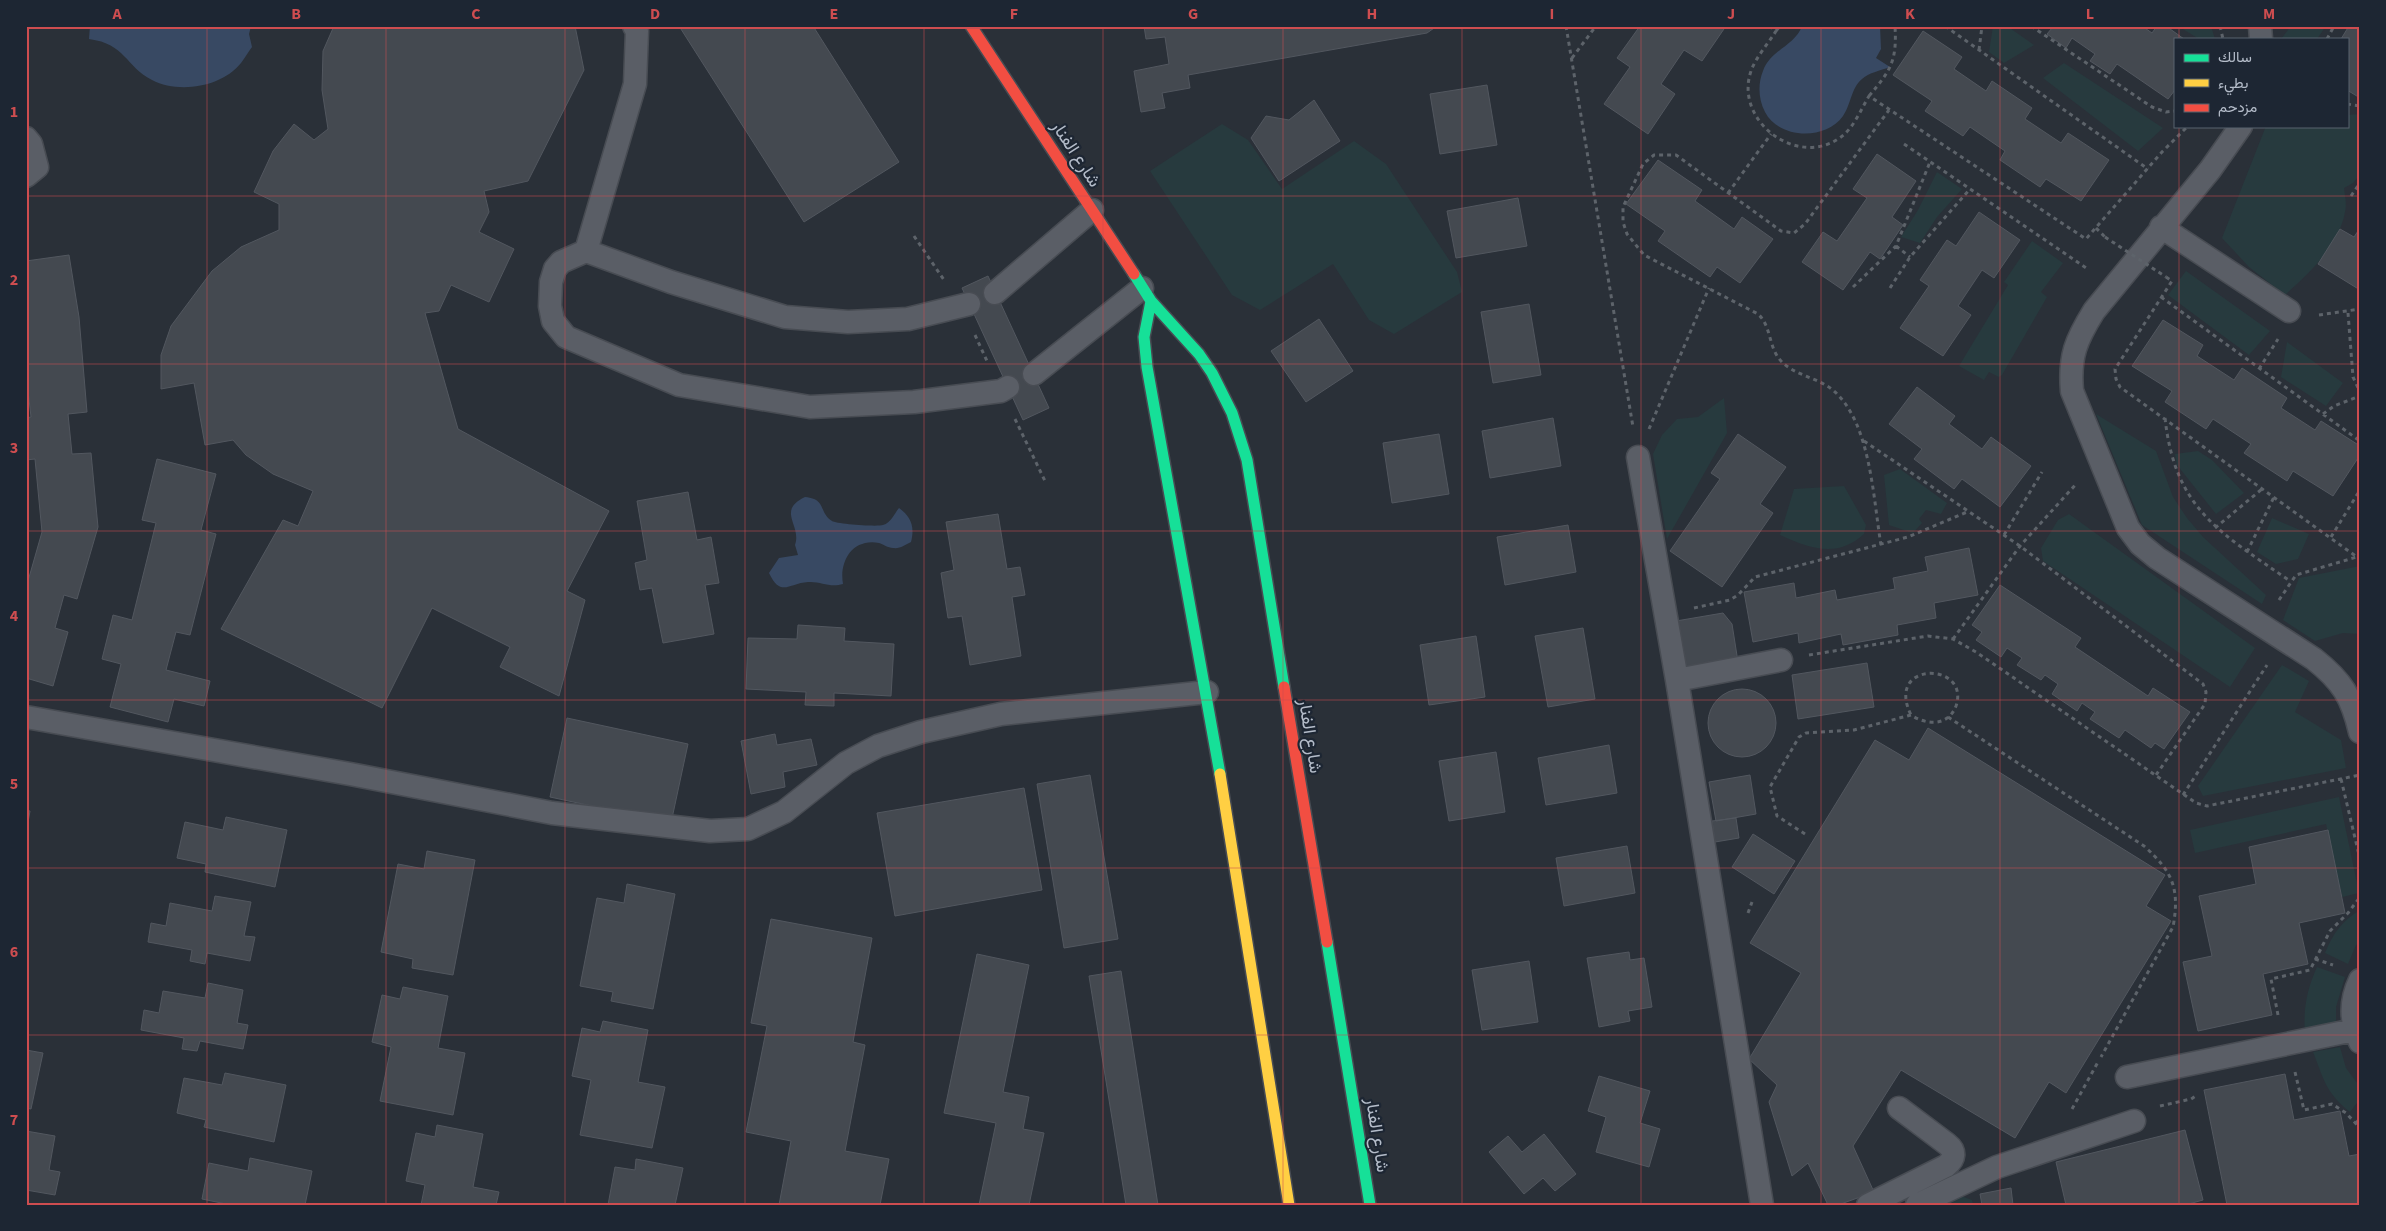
<svg xmlns="http://www.w3.org/2000/svg" width="2386" height="1231" font-family="'Source Sans 3',Vazirmatn,sans-serif">
	<rect width="100%" height="100%" fill="#2a3038"/>
	<path fill="#273a3e" d="M1993,26H2007L2034,45L2004,63L1989,52Z
		M2178,26H2211L2215,39H2199Z
		M2291,26H2326L2317,39H2281Z
		M2064,63L2163,128L2138,151L2043,78Z
		M2360,114V175L2353,183L2344,188C2345,196 2347,205 2345,212C2339,246 2309,273 2285,295L2249,267L2222,238L2266,126H2347V115Z
		M1222,124L1248,140L1282,189L1354,141L1386,164L1457,272L1462,292L1394,334L1369,320L1333,264L1260,310L1232,295L1150,171Z
		M1937,172L1962,189L1937,217L1920,243L1901,237L1918,210Z
		M2032,241L2063,263L2041,292L2047,297L2002,375L1999,377L1989,372L1984,380L1959,366L2008,285L2004,282Z
		M2186,271L2270,331L2249,355L2168,295Z
		M2287,342L2343,383L2326,406L2281,377Z
		M1724,398L1727,433L1667,539L1653,454L1662,435L1677,419L1698,417Z
		M2096,414L2156,451L2173,497L2187,518L2203,537L2266,595L2262,604L2142,525Z
		M2198,451L2212,460L2244,493L2216,514L2177,465L2175,454Z
		M1900,469L1947,503L1941,514L1926,510L1919,519L1922,523L1913,533L1889,525L1884,475Z
		M1844,486L1866,525L1864,534C1837,559 1809,548 1780,535L1794,489Z
		M2069,514L2255,648L2230,687L2043,561L2041,548L2058,520Z
		M2272,518L2309,534L2298,559L2276,564L2257,552Z
		M2360,566V634L2343,633L2315,641L2283,620L2299,578Z
		M2282,665L2309,681L2295,712L2341,740L2346,768L2203,796L2198,786Z
		M2339,797L2359,893L2342,897L2326,824L2195,853L2190,830Z
		M2360,910V943L2356,945L2348,964L2325,953C2333,933 2342,921 2360,910Z
		M2317,967L2345,977L2336,1007V1027L2305,1033C2303,1009 2307,989 2317,967Z
		M2340,1047L2346,1068L2360,1087V1099L2350,1112C2326,1093 2324,1080 2313,1052Z
		M1961,1196L1972,1200L1973,1205H1939Z"/>
	<path fill="#384963" d="M90,26H251L249,34L252,47C248,52 245,58 241,63C222,87 179,94 152,80C125,66 126,44 89,39Z
		M1802,26H1880L1881,49L1876,58L1890,67C1882,70 1868,73 1862,79C1851,88 1851,105 1843,116C1825,141 1779,139 1765,112C1758,99 1758,83 1763,71C1770,50 1795,46 1802,26Z
		M805,497C827,499 818,512 832,521C836,524 877,527 883,525C891,523 894,514 899,508C911,517 915,526 911,542C905,545 900,549 893,548C888,548 883,544 879,543C852,538 839,562 843,584C829,588 821,581 808,582C789,583 781,598 769,573L779,558L798,555L795,545C802,525 776,511 805,497Z"/>
	<path fill="#444950" stroke="#52575f" d="M334,26H575L584,70L528,181L484,191L489,212L479,232L514,249L489,302L451,285L439,311L425,313L458,429L609,511L567,591L585,600L559,696L500,667L510,647L432,608L382,708L221,629L283,520L298,526L313,491L273,474L246,455L233,440L205,445L194,383L161,389V355L171,326L212,271L241,247L279,230V204L254,192L273,151L294,124L314,140L328,129L322,90L323,51Z
		M679,26H813L899,162L804,222Z
		M1144,26H1437L1427,33L1188,75L1190,88L1162,93L1165,108L1141,112L1134,71L1169,64L1165,37L1146,39Z
		M1640,26H1726L1702,61L1684,50L1661,84L1675,94L1648,134L1604,104L1630,67L1617,58Z
		M2050,26H2142L2152,33L2157,26H2166L2184,39H2175V90L2168,99L2117,64L2110,74L2090,61L2095,54L2072,38L2066,48L2047,34L2052,28Z
		M2349,26H2360V98L2347,90V39H2341Z
		M1923,31L1962,57L1954,69L1986,91L1992,81L2032,108L2025,119L2061,143L2068,133L2109,160L2081,201L2046,179L2040,187L2000,160L2005,151L1970,127L1963,136L1925,111L1932,101L1893,75Z
		M1487,85L1497,145L1440,154L1430,94Z
		M1314,100L1340,141L1279,181L1251,138L1266,116L1289,120Z
		M1877,154L1916,181L1892,217L1903,225L1880,259L1870,252L1843,290L1802,262L1823,232L1837,241L1867,198L1853,189Z
		M1658,160L1702,190L1695,201L1734,229L1742,217L1773,239L1740,283L1717,267L1710,277L1658,241L1665,231L1626,204Z
		M1518,198L1527,246L1456,258L1447,211Z
		M1979,212L2020,240L1994,278L1982,270L1958,306L1971,315L1943,356L1900,328L1929,286L1920,280L1947,240L1956,246Z
		M2360,228V290L2318,264L2340,229L2354,237Z
		M69,255L79,317L87,412L68,414L72,454L91,453L98,527L77,599L64,595L55,628L68,632L53,686L26,678V588L42,532L35,459L26,460V418L31,417L26,373V261Z
		M988,276L1049,408L1023,420L962,288Z
		M1529,304L1541,375L1493,383L1481,312Z
		M1319,319L1353,371L1306,402L1271,351Z
		M2163,320L2203,345L2197,356L2234,380L2242,368L2287,398L2281,408L2315,430L2321,421L2360,446V455L2333,496L2293,471L2287,481L2244,453L2251,444L2213,419L2206,429L2165,402L2172,391L2132,366Z
		M1917,387L1955,416L1949,424L1982,449L1991,437L2031,466L2000,507L1962,479L1954,489L1914,459L1922,449L1889,424Z
		M1553,418L1561,466L1490,478L1482,431Z
		M1439,434L1449,494L1392,503L1383,443Z
		M1738,434L1786,467L1760,504L1773,513L1722,587L1670,551L1720,479L1711,473Z
		M157,459L216,474L201,530L216,534L190,635L176,632L166,670L210,681L204,706L174,699L168,722L110,707L121,664L102,659L113,615L132,620L156,523L142,520Z
		M688,492L697,540L711,537L719,583L705,585L714,634L663,643L652,588L640,590L635,563L647,560L637,501Z
		M998,514L1007,569L1020,567L1025,595L1012,597L1021,656L970,665L962,616L948,618L941,573L954,570L946,522Z
		M1568,525L1576,572L1505,585L1497,537Z
		M1969,548L1978,595L1934,603L1936,618L1897,625L1898,635L1843,645L1841,634L1799,643L1798,633L1753,642L1744,592L1794,583L1796,598L1835,590L1837,600L1895,589L1893,578L1928,571L1925,557Z
		M2000,585L2081,638L2075,647L2148,696L2153,688L2190,712L2164,749L2155,743L2151,748L2125,730L2119,738L2090,719L2095,712L2082,703L2077,711L2052,694L2058,684L2045,675L2041,680L2017,665L2022,658L2007,648L2001,657L1976,640L1982,632L1972,625Z
		M1723,613L1732,624L1738,662L1684,671L1676,621Z
		M798,625L845,628L844,641L894,644L891,696L834,693V706L805,705L806,692L746,689L748,638L797,639Z
		M1583,628L1595,699L1548,707L1535,636Z
		M1476,636L1485,697L1429,705L1420,645Z
		M1867,663L1874,707L1798,719L1792,675Z
		M1708 723a34 34 0 1 1 68 0a34 34 0 1 1-68 0Z
		M567,718L688,744L671,823L550,797Z
		M1928,728L2165,875L2146,906L2171,921L2066,1093L2049,1082L2015,1138L1901,1070L1853,1146L1874,1192L1838,1205H1828L1808,1163L1792,1176L1769,1102L1777,1085L1749,1059L1801,973L1750,943L1875,740L1909,760Z
		M775,734L777,745L811,739L817,765L783,772L785,787L751,794L741,741Z
		M1609,745L1617,793L1546,805L1538,758Z
		M1496,752L1505,812L1449,821L1439,761Z
		M1090,775L1118,939L1064,948L1037,784Z
		M1750,775L1756,814L1716,821L1709,782Z
		M1024,788L1042,890L895,916L877,813Z
		M26,810L30,811L26,834Z
		M226,817L287,830L275,887L205,872L206,864L177,858L185,822L223,830Z
		M1736,818L1739,838L1715,842L1712,821Z
		M2328,830L2345,913L2299,923L2308,964L2263,974L2272,1015L2198,1031L2183,962L2212,956L2199,896L2256,884L2249,847Z
		M1753,834L1795,861L1774,894L1732,867Z
		M1627,846L1635,893L1564,906L1556,858Z
		M427,851L475,860L453,975L412,968L413,959L381,952L398,864L424,869Z
		M627,884L675,894L653,1009L611,1001L613,992L580,986L597,898L624,903Z
		M215,896L251,902L244,936L255,937L250,961L207,953L205,964L190,961L192,950L148,942L151,923L166,926L170,903L212,911Z
		M771,919L872,938L853,1042L865,1045L845,1151L889,1159L880,1205H779L791,1141L746,1132L767,1026L751,1023Z
		M1629,952L1630,960L1644,958L1652,1007L1628,1011L1630,1021L1599,1027L1587,958Z
		M977,954L1029,965L1003,1092L1029,1097L1023,1129L1044,1133L1029,1205H979L996,1123L944,1113Z
		M1529,961L1538,1022L1482,1030L1472,970Z
		M1121,971L1158,1205H1126L1089,976Z
		M208,983L243,990L237,1023L248,1025L243,1049L200,1041L197,1051L182,1049L184,1038L141,1030L144,1010L159,1013L163,991L205,998Z
		M403,987L448,996L438,1048L465,1053L453,1115L380,1101L391,1047L372,1042L382,995L400,999Z
		M603,1021L648,1030L638,1082L665,1087L652,1148L580,1135L591,1080L572,1076L582,1028L600,1032Z
		M26,1050L43,1053L31,1109L26,1108Z
		M225,1073L286,1085L274,1142L204,1127L206,1120L177,1113L184,1078L222,1085Z
		M2285,1074L2294,1120L2340,1111L2349,1156L2360,1154V1205H2227L2204,1090Z
		M1599,1076L1650,1091L1640,1123L1660,1129L1649,1167L1596,1152L1606,1117L1588,1111Z
		M437,1125L483,1134L473,1187L499,1192L496,1205H421L425,1185L406,1181L416,1133L435,1137Z
		M2185,1130L2203,1200L2185,1205H2066L2056,1162Z
		M26,1131L55,1136L49,1170L60,1172L55,1195L26,1190Z
		M1544,1134L1576,1174L1555,1191L1543,1178L1524,1194L1489,1152L1508,1136L1522,1152Z
		M250,1158L312,1171L305,1205H231L202,1199L209,1163L248,1171Z
		M636,1159L683,1168L675,1205H608L615,1167L635,1170Z
		M2011,1188L2013,1205H1982L1980,1194Z"/>
	<g fill="none" stroke-linecap="round" stroke-linejoin="round">
		<g stroke="#484c53" stroke-width="25">
			<path id="lane" d="M2260,26L2261,39
				M2241,126L2210,170L2094,311C2076,340 2069,356 2072,391L2128,528L2140,544L2157,558L2314,659C2342,681 2352,697 2360,732
				M26,138L31,144L37,167L26,176
				M2161,227L2289,311
				M586,251L635,84L637,31L634,26
				M995,293L1092,210
				M969,304L908,319L848,322L785,317L671,282L586,251L561,262L555,269L551,282L550,306L553,321L566,337L679,385L810,407L914,402L1001,391L1008,387
				M1034,374L1142,288
				M1638,457L1677,680L1762,1205
				M1677,680L1781,660
				M26,717L350,774L552,813L710,831L748,829L784,812L846,763L878,746L921,732L1001,714L1207,692
				M2360,980C2350,1001 2350,1021 2360,1042
				M2127,1077L2354,1030
				M1868,1205L1946,1166C1955,1159 1956,1151 1947,1144L1899,1108
				M1917,1205L1997,1167L2134,1121"/>
		</g>
		<g stroke="#484c53" stroke-width="14">
			<path id="fast" d="M1134,274L1151,301L1199,354L1212,373L1232,413L1247,460L1284,687
				M1151,301L1144,337L1147,367L1220,774
				M1327,942L1370,1205"/>
		</g>
		<g stroke="#484c53" stroke-width="14">
			<path id="slow" d="M1220,774L1289,1205"/>
		</g>
		<g stroke="#484c53" stroke-width="14">
			<path id="jam" d="M971,26L1134,274
				M1284,687L1327,942"/>
		</g>
		<path stroke="#5d636a" stroke-width="3" stroke-dasharray="4 4" stroke-linecap="butt" d="M1566,26L1633,427
			M1769,26L1776,31C1768,44 1756,57 1751,71C1734,120 1795,167 1838,139C1853,130 1860,111 1869,96L2086,239L2162,152L2188,126
			M1945,26L2148,169
			M2031,26L2152,107L2166,112L2175,111
			M2220,26L2223,39
			M1776,31L1780,26
			M2327,39L2334,26
			M1979,50L1982,26
			M1572,58L1596,26
			M1869,96C1891,70 1897,61 1895,26
			M2347,104L2360,106
			M1904,144L2089,270
			M1728,193L1771,134
			M2351,196L2360,183
			M2096,228L2105,237
			M914,236L944,280
			M1896,246L1910,257
			M2166,277L2172,281L2115,369L2116,379L2120,387L2357,557
			M1853,287L1896,246L1930,162
			M1890,288L1910,257L1970,189
			M2161,297L2360,441
			M2348,313L2353,377L2360,392
			M2319,315L2360,309
			M975,335L987,361
			M2259,369L2278,339
			M2323,414L2334,406L2360,396
			M2165,418C2175,510 2221,533 2290,581
			M1015,419L1045,481
			M1649,429L1709,288
			M1864,441L2020,546L2203,684L2206,692L2205,704L2156,775
			M2215,528L2262,489
			M2004,535L2042,472
			M2331,537L2360,490
			M1881,545C1873,498 1871,424 1834,391C1818,377 1795,376 1781,361C1768,347 1772,327 1758,314L1644,255L1627,234L1623,222V207L1643,164L1654,155H1676L1781,231L1794,233L1805,224L1889,110
			M2247,552L2274,497
			M2279,600L2296,575L2360,556
			M1694,608L1730,600L1738,595L1755,577L1908,537L1967,512
			M1953,639L2020,546L2077,483
			M1809,655L1928,636L1953,639L1976,652L2196,803L2207,806L2360,775
			M1948,717L2144,846C2173,872 2180,889 2173,927L2101,1057
			M2341,779L2360,859
			M2183,795L2267,665
			M1805,834L1777,816L1770,787L1799,737L1806,733L1854,730L1911,715C1926,725 1948,727 1956,706C1971,662 1884,660 1911,715
			M1748,913L1752,902
			M2315,959L2333,965
			M2278,1015L2271,979L2310,970L2330,931L2348,913L2360,897
			M2295,1072L2304,1110L2332,1104L2346,1113L2360,1128
			M2160,1106L2191,1099L2197,1095
			M2072,1109L2098,1062
			M2356,1124L2360,1117"/>
		<use href="#lane" stroke="#5a5e66" stroke-width="22"/>
		<use href="#fast" stroke="#16e098" stroke-width="11"/>
		<use href="#slow" stroke="#ffcf43" stroke-width="11"/>
		<use href="#jam" stroke="#f24e42" stroke-width="11"/>
		<path stroke="#5d636a" stroke-width="3" stroke-dasharray="4 4" stroke-linecap="butt" d="M2105,237L2166,277"/>
	</g>
	<path fill="none" stroke="#ce4d50" stroke-width="1" stroke-opacity="0.55" d="M207,26V1205M386,26V1205M565,26V1205M745,26V1205M924,26V1205M1103,26V1205M1283,26V1205M1462,26V1205M1641,26V1205M1821,26V1205M2000,26V1205M2179,26V39M2179,126V1205M26,196H2360M26,364H2360M26,531H2360M26,700H2360M26,868H2360M26,1035H2360"/>
	<g text-anchor="middle" dominant-baseline="central" stroke-width="4.5" stroke-linejoin="round" paint-order="stroke">
		<g font-size="18" fill="#b4bcc9" stroke="#1d2633">
			<text transform="translate(1076 154) rotate(57)">شارع الفنار</text>
			<text transform="translate(1310 736) rotate(81)">شارع الفنار</text>
			<text transform="translate(1377 1135) rotate(81)">شارع الفنار</text>
		</g>
	</g>
	<rect width="2386" height="1231" fill="none" stroke="#1d2633" stroke-width="55"/>
	<rect x="2174" y="38" width="175" height="90" fill="#1d2633" stroke="#59626f"/>
	<rect x="2184" y="54" width="25" height="8" fill="#16e098" stroke="#59626f"/>
	<text x="2218" y="62" font-size="15" fill="#b4bcc9">سالك</text>
	<rect x="2184" y="79" width="25" height="8" fill="#ffcf43" stroke="#59626f"/>
	<text x="2218" y="88" font-size="15" fill="#b4bcc9">بطيء</text>
	<rect x="2184" y="104" width="25" height="8" fill="#f24e42" stroke="#59626f"/>
	<text x="2218" y="112" font-size="15" fill="#b4bcc9">مزدحم</text>
	<rect x="28" y="28" width="2330" height="1176" fill="none" stroke="#ce4d50" stroke-width="2"/>
	<g font-size="16" text-anchor="middle" font-weight="bold" fill="#ce4d50">
		<text x="117" y="19">A</text>
		<text x="296" y="19">B</text>
		<text x="476" y="19">C</text>
		<text x="655" y="19">D</text>
		<text x="834" y="19">E</text>
		<text x="1014" y="19">F</text>
		<text x="1193" y="19">G</text>
		<text x="1372" y="19">H</text>
		<text x="1552" y="19">I</text>
		<text x="1731" y="19">J</text>
		<text x="1910" y="19">K</text>
		<text x="2090" y="19">L</text>
		<text x="2269" y="19">M</text>
		<text x="14" y="117">1</text>
		<text x="14" y="285">2</text>
		<text x="14" y="453">3</text>
		<text x="14" y="621">4</text>
		<text x="14" y="789">5</text>
		<text x="14" y="957">6</text>
		<text x="14" y="1125">7</text>
	</g>
</svg>
